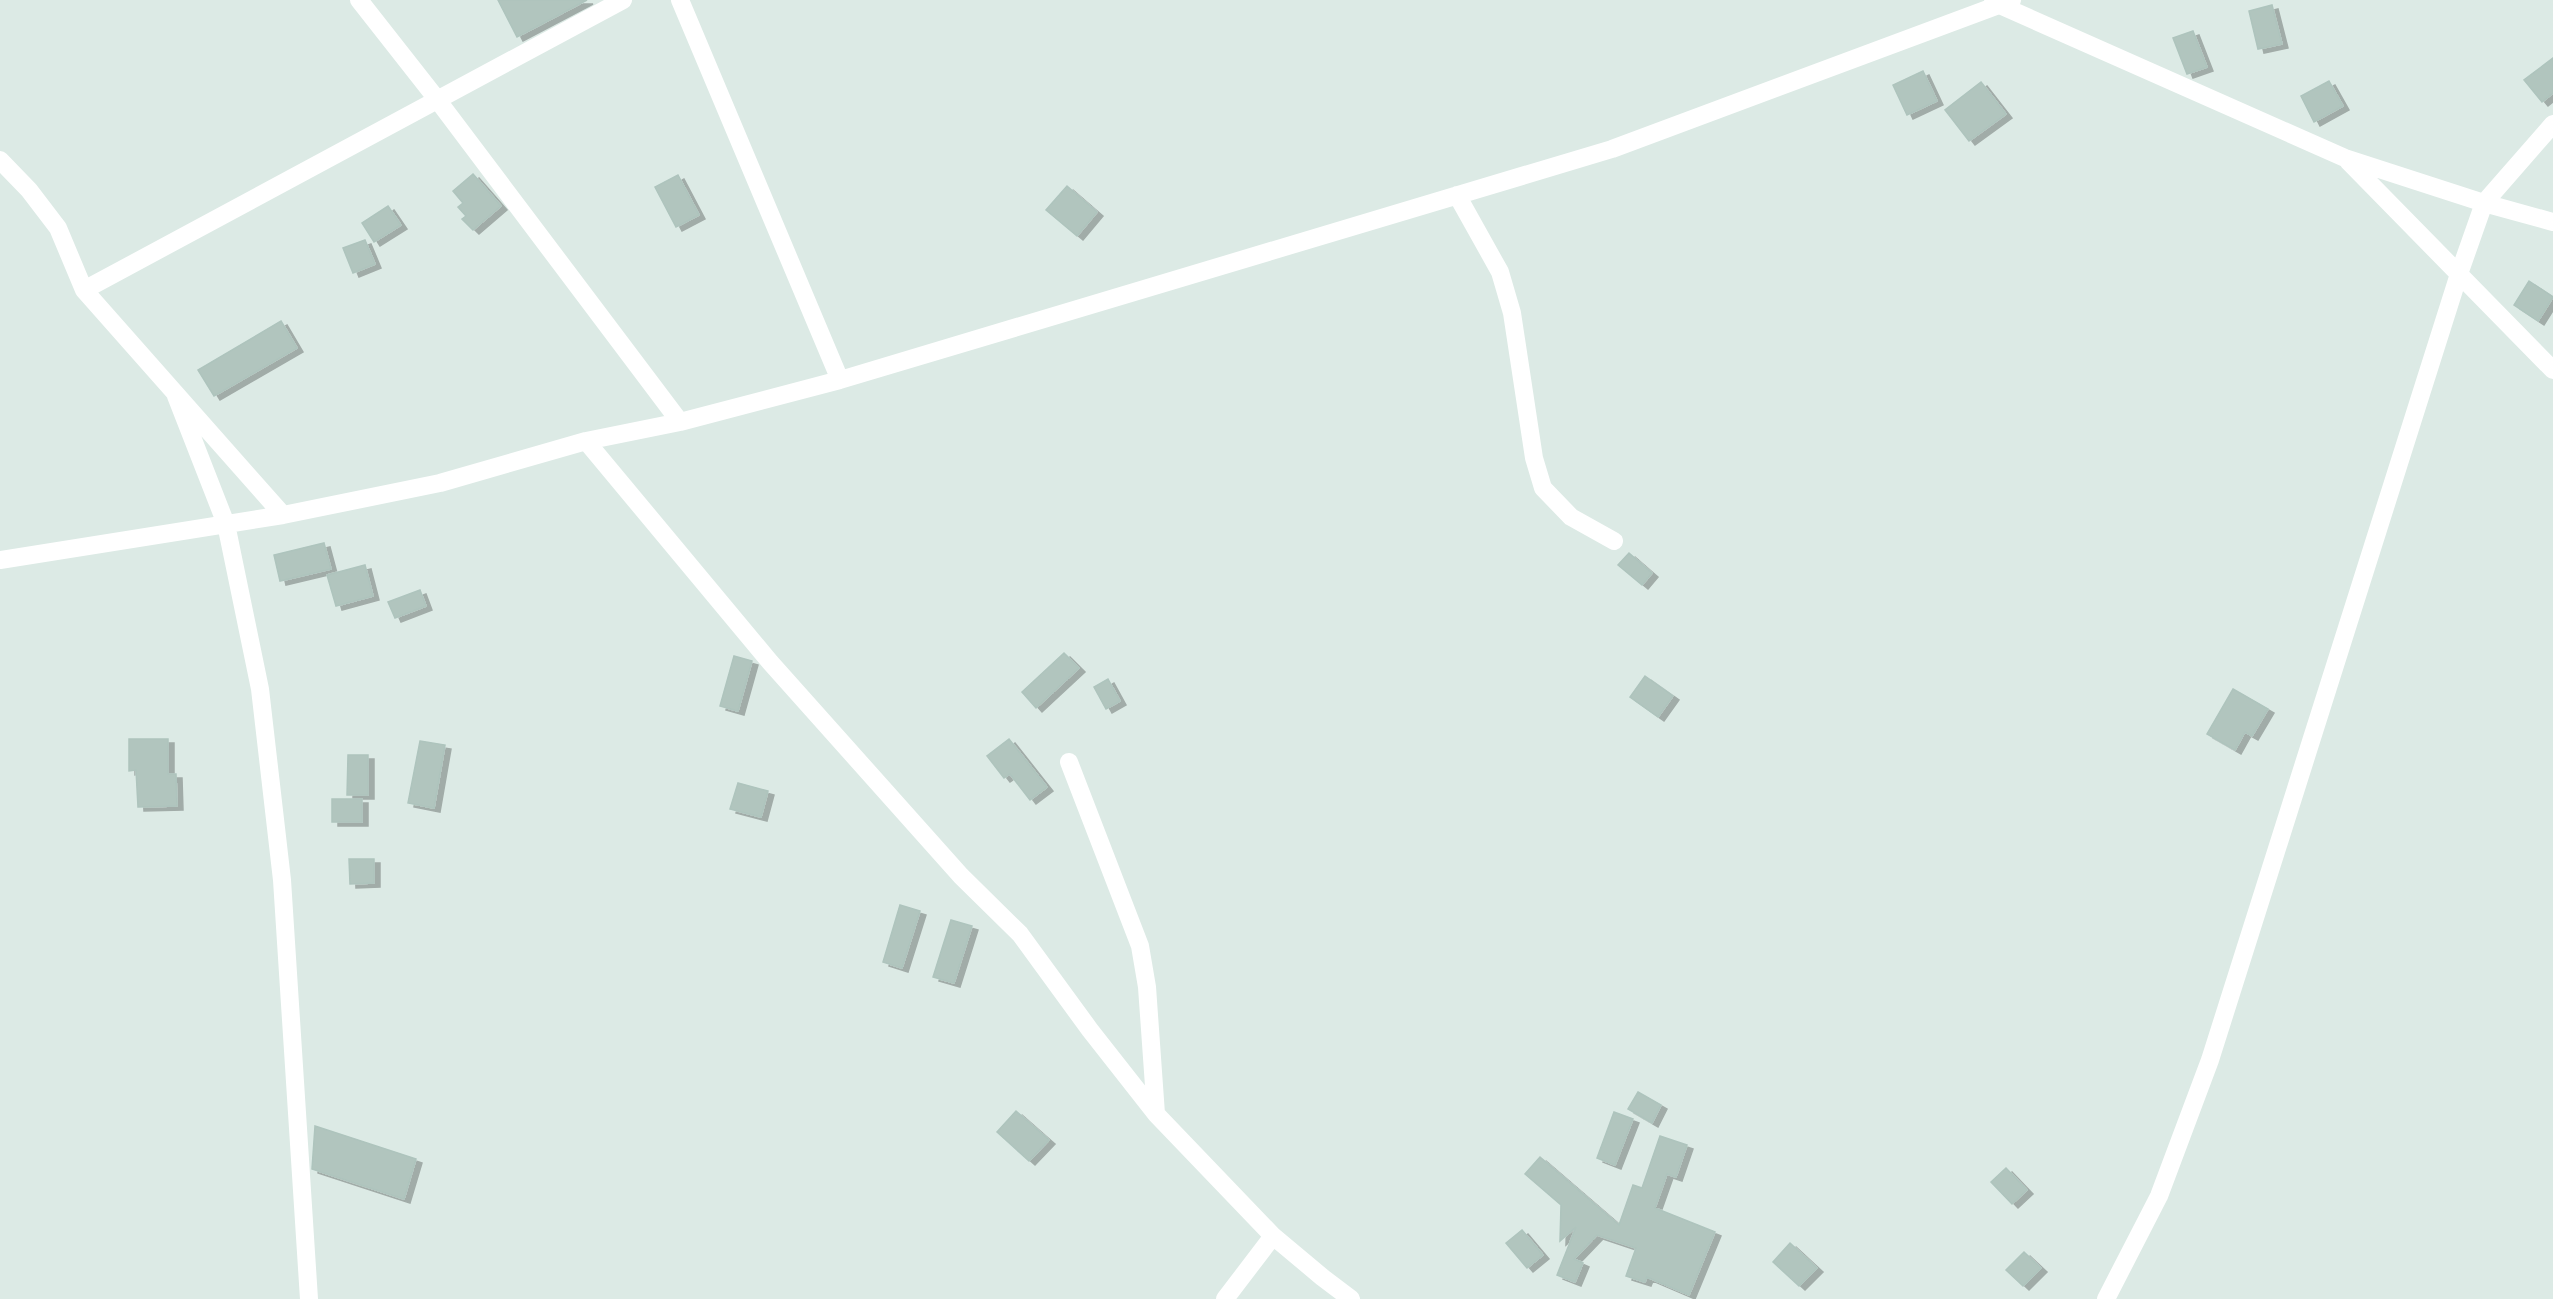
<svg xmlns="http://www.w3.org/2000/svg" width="2553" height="1299" font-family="'Source Sans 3',sans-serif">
	<defs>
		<filter id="shadow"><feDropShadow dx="6" dy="4" stdDeviation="0" flood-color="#0004"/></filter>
	</defs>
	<rect width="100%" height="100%" fill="#dceae5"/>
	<path fill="#b1c5be" stroke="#aec4bd" stroke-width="1.5" filter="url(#shadow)" d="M498,0H587L517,37Z
		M2272,5L2282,44L2258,49L2249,11Z
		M2193,31L2207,67L2187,74L2173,38Z
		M2553,58V93L2542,102L2524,80Z
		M1923,71L1937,101L1907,115L1893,85Z
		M2329,81L2343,106L2314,122L2301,96Z
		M1981,82L2006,114L1969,141L1945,110Z
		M473,174L501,206L473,230L462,219L466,216L458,207L463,203L453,191Z
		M678,175L699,215L676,227L655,187Z
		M1067,186L1097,212L1077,236L1046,210Z
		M388,206L401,225L374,242L362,223Z
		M365,240L375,264L353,273L343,248Z
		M2529,281L2553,297L2538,321L2514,305Z
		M281,321L297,348L214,396L198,370Z
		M324,543L331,569L280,581L274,555Z
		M1629,553L1652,573L1642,585L1618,565Z
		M365,565L373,596L336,606L327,575Z
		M420,590L426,606L395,618L388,602Z
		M1064,653L1079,668L1036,708L1022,692Z
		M734,656L752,661L738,711L720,706Z
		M1645,676L1673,696L1658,717L1630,697Z
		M1108,679L1120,701L1106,709L1094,687Z
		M2233,689L2268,709L2252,736L2245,732L2235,750L2207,734Z
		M129,739H168V774H176L177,806L138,807L136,770L129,771Z
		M1009,739L1047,787L1030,800L1010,774L1004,778L987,756Z
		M420,741L445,745L434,808L408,803Z
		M348,755H368V795H347Z
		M738,783L768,791L761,817L730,809Z
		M332,799H362V822H332Z
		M349,859H374V883L350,884Z
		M900,905L920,911L902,968L883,962Z
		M951,920L972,926L954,983L933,977Z
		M1638,1092L1661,1105L1652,1123L1628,1109Z
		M1016,1111L1049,1140L1029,1161L997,1132Z
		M1614,1112L1633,1119L1615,1165L1597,1158Z
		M315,1126L416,1159L404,1199L312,1169Z
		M1660,1136L1687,1145L1676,1177L1667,1174L1655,1208L1715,1232L1689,1295L1647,1277L1645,1282L1626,1276L1636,1248L1597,1235L1574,1259L1583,1263L1575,1282L1557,1275L1576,1227L1560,1241L1561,1205L1525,1174L1540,1157L1619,1225L1633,1185L1642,1188Z
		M2006,1168L2027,1190L2012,1204L1991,1182Z
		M1522,1230L1543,1255L1527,1268L1506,1243Z
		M1790,1243L1817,1268L1799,1286L1773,1262Z
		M2024,1252L2041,1268L2023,1286L2006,1270Z"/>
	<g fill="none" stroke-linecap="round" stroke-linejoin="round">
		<path stroke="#fff" stroke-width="18" d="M359,0L436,98L680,422
			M680,0L840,380
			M1993,2L2345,158L2484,203L2553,222
			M0,160L29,190L58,228L84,290L283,515
			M2348,161L2553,370
			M1457,195L1500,272L1512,313L1534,458L1543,488L1571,517L1614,541
			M84,290L623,0
			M176,396L226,524L260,689L282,880L309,1299
			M586,441L770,662L961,876L1020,934L1090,1030L1156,1114L1273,1236L1322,1277L1351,1299
			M0,560L283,515L440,483L586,441L680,422L840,380L1612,149L2012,0
			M1069,762L1140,946L1147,987L1156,1114
			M1225,1299L1273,1236
			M2106,1299L2159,1196L2210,1060L2459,274L2484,203L2553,124"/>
	</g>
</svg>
